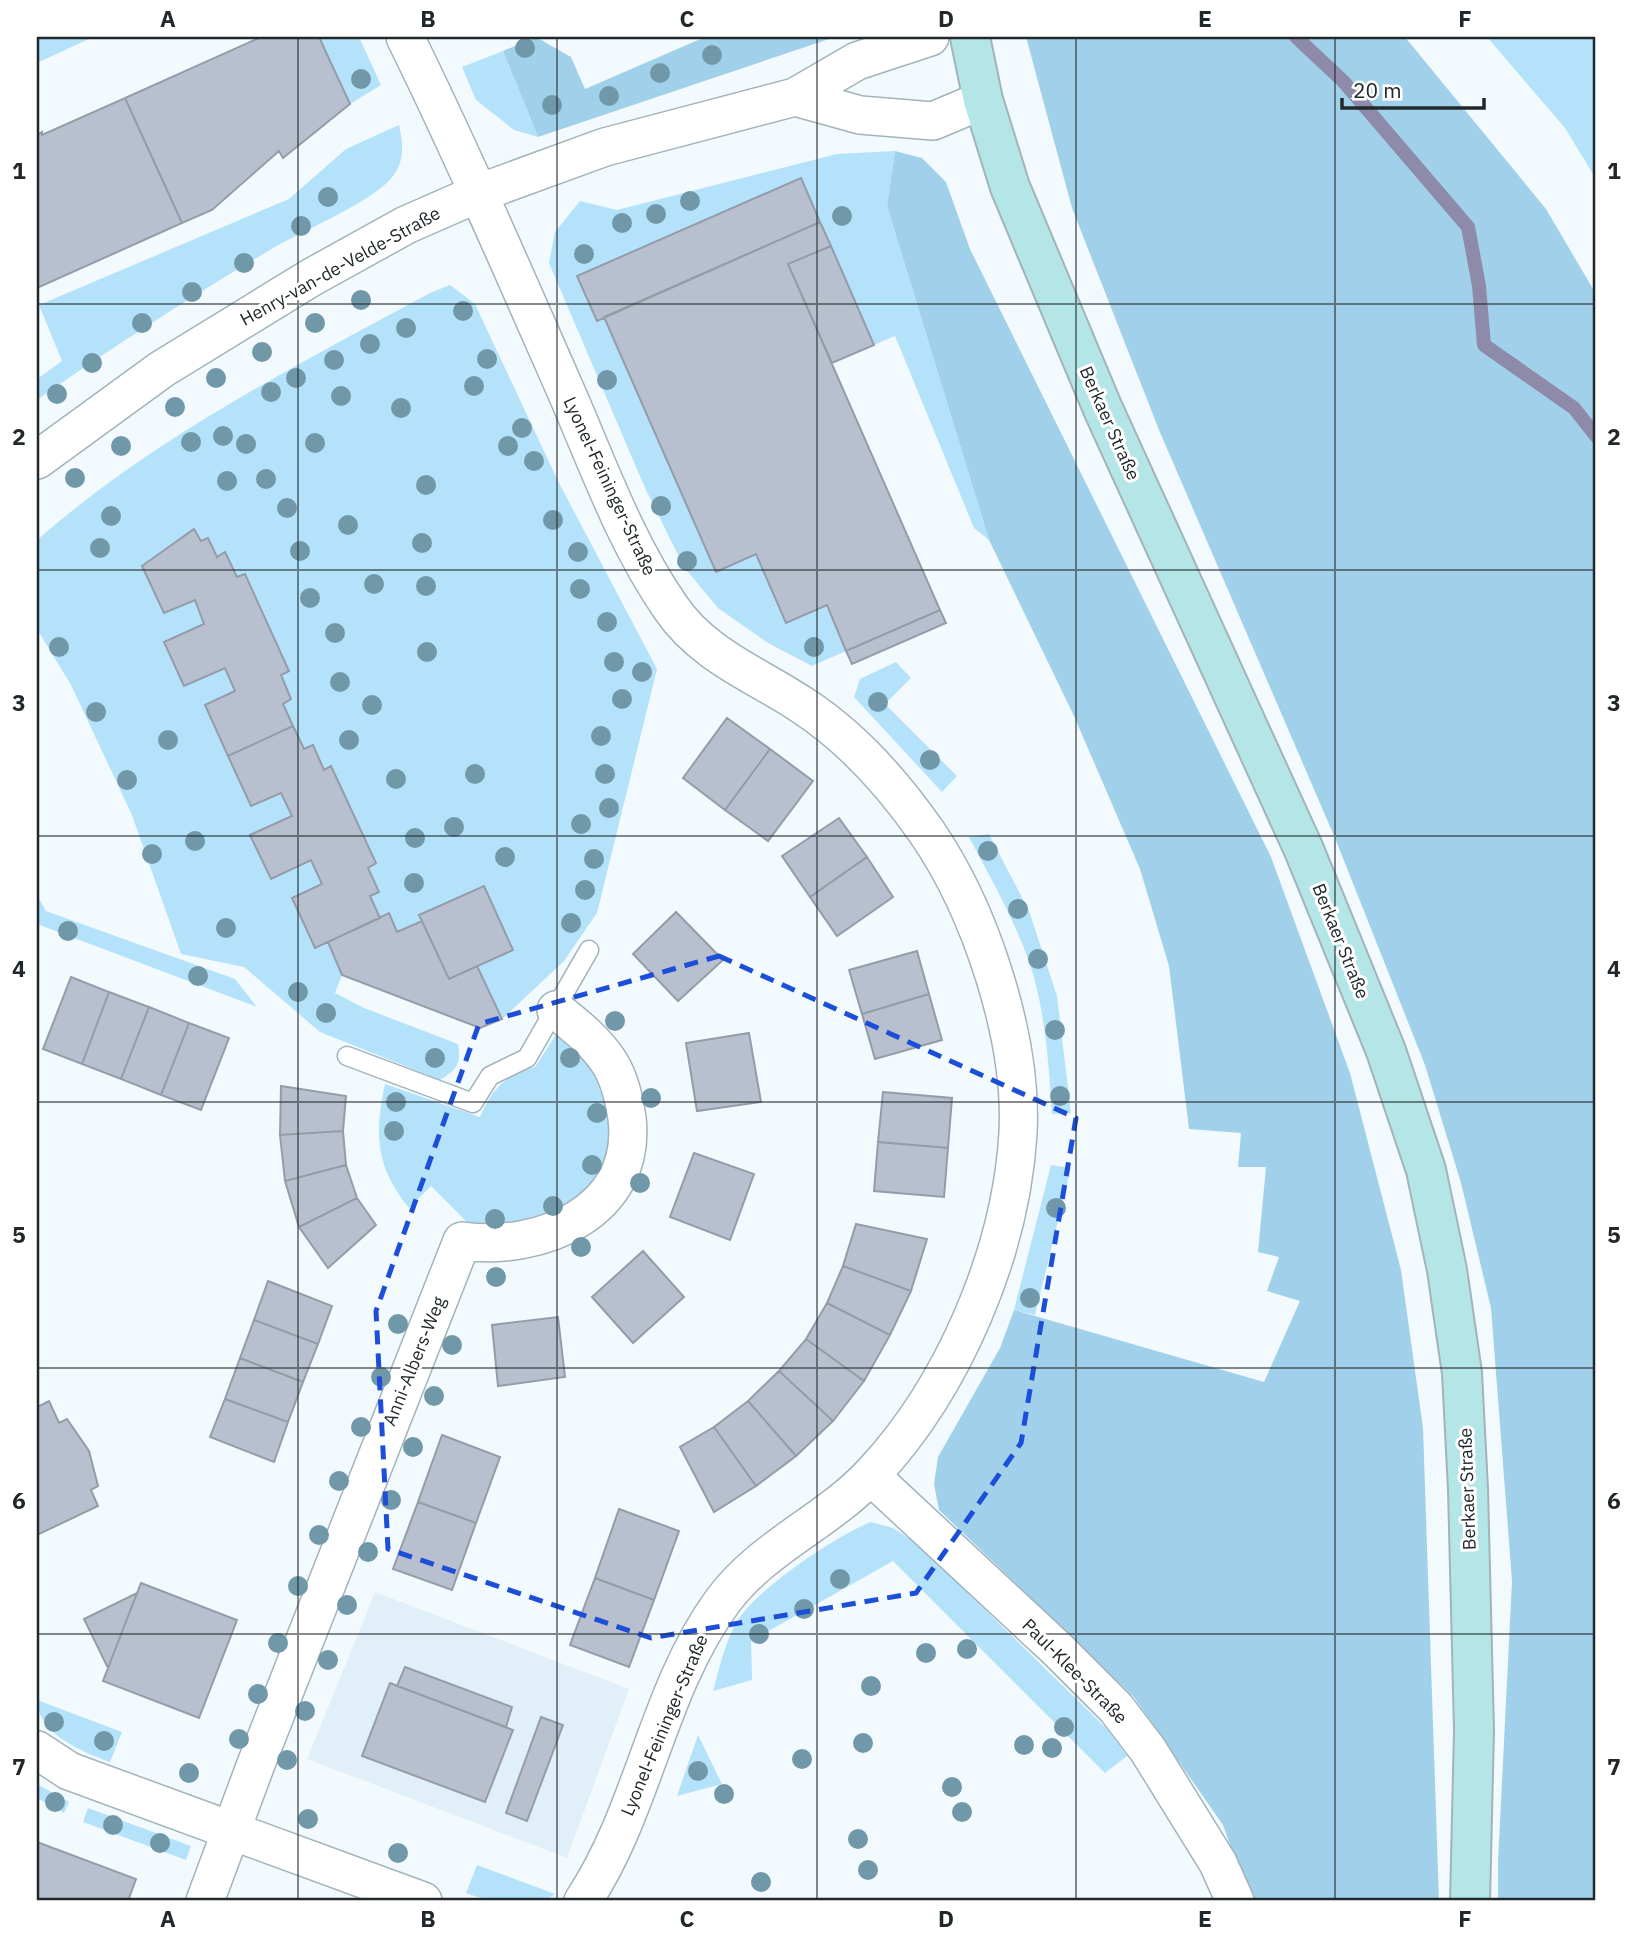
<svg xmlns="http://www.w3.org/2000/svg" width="1633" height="1938" font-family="'IBM Plex Sans',sans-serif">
	<rect width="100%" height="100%" fill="#f3fafe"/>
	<path fill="#e1f0f8" d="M375,1592L629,1689L567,1858L307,1759Z"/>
	<path fill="#b4e2fa" d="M40,37H93L37,63V38Z
		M319,37H359L381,85L350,104Z
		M1487,37H1596V179L1565,128Z
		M503,51L538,137L514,130L476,100L462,67Z
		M399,125C403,142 405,161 393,176C376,200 303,231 275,247C194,295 114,346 37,400V379L62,361L39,305L289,199L346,149Z
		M895,151L887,206L989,540L974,528L895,336L874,345L801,178L577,277L596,320L604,317L756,554L786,623L827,605L846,651L812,666L768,643L718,608L684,567L645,488L549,263L555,232L580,201L617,210L837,154Z
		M450,285L475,304L558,481L657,669L597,913L564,961L502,1019L477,966L513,950L484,886L420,915L422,921L397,932L389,913L380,918L370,896L379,892L368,868L376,863L332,767L324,770L313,745L304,749L283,704L291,699L281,675L289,670L246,574L237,577L225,552L217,557L194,530L142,566L164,613L195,600L204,624L164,642L184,686L225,668L292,816L250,835L270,879L311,860L322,884L292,898L315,947L328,942L342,975L335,993L364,1008L458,1044C462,1064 456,1070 440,1080L320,1032L244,967L181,954L132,815L71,685L37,629V540C155,437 295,366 432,292Z
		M896,662L911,678L885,704L957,776L942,792L854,697L860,679Z
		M989,834L1029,911L1057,996L1071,1113L1052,1114C1049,1067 1046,1020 1033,974C1019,927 992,881 969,837Z
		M37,895L46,911L235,979L257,1007L37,924Z
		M559,1030L579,1047L610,1098L609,1169L550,1224L471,1226L431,1186L409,1208C376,1167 374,1135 385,1084L480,1117C492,1089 505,1075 535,1067Z
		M1051,1165L1071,1168L1035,1315L1014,1310Z
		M871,1522L893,1528L919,1545L1107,1729L1127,1756L1105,1773L893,1561L751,1641L752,1680L713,1691C720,1666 725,1642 738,1620C757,1589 837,1535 871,1522Z
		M37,1700L122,1732L110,1762C82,1752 37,1733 37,1700Z
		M698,1735L722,1784L677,1796Z
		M37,1784L69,1802L64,1813L37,1798Z
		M88,1808L191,1846L186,1860L83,1822Z
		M477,1865L555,1894C533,1911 490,1902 466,1893Z"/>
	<path fill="#a1d1ea" d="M536,37L571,57L585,89L705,37H835L538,137L503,51Z
		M1026,37H1405L1546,209L1596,294V1901H1498V1862L1512,1581L1491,1308L1461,1183L1425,1065L1335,838L1159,430L1072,208Z
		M895,151L922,158L946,182L970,249L1271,857L1350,1073L1401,1270L1423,1428L1439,1901H1250L1223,1825L1133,1696L939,1510L934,1484L938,1457L1000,1348L1014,1310L1264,1382L1300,1301L1267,1291L1279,1257L1258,1252L1266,1167H1238L1241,1133L1189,1129L1169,966L1140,869L1074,716L989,540L887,206Z"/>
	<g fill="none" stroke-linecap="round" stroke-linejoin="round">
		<path stroke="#8e8baa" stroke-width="14" d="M1296,37L1343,81L1468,227L1479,286L1484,345L1574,408L1596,436"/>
	</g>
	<path fill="#b8c0cf" stroke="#949caa" stroke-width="2" d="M261,37H319L350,104L283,158L279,151L212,210L182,223L125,98Z
		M125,98L182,223L37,288V135L42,132V135Z
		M801,178L820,222L597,321L577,276Z
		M820,222L831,246L788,264L940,610L846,651L827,605L786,623L756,554L716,572L604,317Z
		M831,246L874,345L832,363L788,264Z
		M194,529L201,541L208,538L217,557L225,552L237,577L245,574L289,671L281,675L291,699L283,704L293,726L228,756L205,705L235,691L225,668L184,686L164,642L204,624L195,600L164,613L142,566Z
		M940,610L946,623L852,664L846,651Z
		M727,718L770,749L725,810L683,778Z
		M293,726L304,749L313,745L324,770L331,766L376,863L368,868L379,892L370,896L380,918L315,948L292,898L322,884L311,860L271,879L250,835L292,816L281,793L251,806L228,756Z
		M770,749L813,781L768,841L725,810Z
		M839,818L867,857L810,897L782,856Z
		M867,857L893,897L837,936L810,897Z
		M484,886L513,950L449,979L419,915Z
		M676,912L723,960L678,1001L633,954Z
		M389,913L397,932L422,921L449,979L477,966L502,1019L480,1028L342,975L328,942Z
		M917,951L929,994L862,1014L849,970Z
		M71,977L109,992L82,1064L43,1049Z
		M109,992L149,1007L121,1079L82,1064Z
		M929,994L942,1040L875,1059L862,1014Z
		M149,1007L189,1023L161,1095L121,1079Z
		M189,1023L229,1038L201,1110L161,1095Z
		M749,1033L761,1102L697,1111L686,1043Z
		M281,1086L346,1096L343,1131L280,1135Z
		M883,1092L952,1098L948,1148L878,1142Z
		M343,1131L346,1165L285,1181L280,1135Z
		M878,1142L948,1148L944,1197L874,1191Z
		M694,1153L754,1174L730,1240L670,1217Z
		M346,1165L357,1198L299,1227L285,1181Z
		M357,1198L376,1225L328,1268L299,1227Z
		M856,1224L927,1239L911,1291L843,1266Z
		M643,1251L684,1297L633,1343L592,1297Z
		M843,1266L911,1291L890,1335L827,1303Z
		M268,1281L332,1306L318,1344L254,1320Z
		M827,1303L890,1335L864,1381L806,1339Z
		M558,1317L565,1377L498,1386L492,1325Z
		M254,1320L318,1344L303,1382L240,1358Z
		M806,1339L864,1381L833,1421L779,1371Z
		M240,1358L303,1382L288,1422L225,1399Z
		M779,1371L833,1421L796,1456L748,1401Z
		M225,1399L288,1422L274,1462L210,1437Z
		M49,1401L59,1423L67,1419L89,1451L98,1486L91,1490L98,1506L37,1535V1407Z
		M748,1401L796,1456L756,1486L714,1427Z
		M714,1427L756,1486L714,1512L680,1447Z
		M442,1435L500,1457L476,1523L418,1502Z
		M418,1502L476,1523L452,1590L393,1569Z
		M619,1509L679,1531L654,1600L595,1578Z
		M595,1578L654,1600L629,1667L570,1645Z
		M141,1583L237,1620L199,1718L103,1681Z
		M137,1593L108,1668L84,1619Z
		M405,1667L512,1707L506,1727L397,1686Z
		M390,1683L513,1730L485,1802L362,1756Z
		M541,1717L563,1725L527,1821L506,1813Z
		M37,1842L136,1879L128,1901H37Z"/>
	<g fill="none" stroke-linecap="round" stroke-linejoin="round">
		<g stroke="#a2b3bc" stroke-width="21">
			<path id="service" d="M347,1056L473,1103L490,1076L527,1058L589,950"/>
		</g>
		<g stroke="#a2b3bc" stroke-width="40">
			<path id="minor" d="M405,37C462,153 513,271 565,389C597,462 625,542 671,608C703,655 755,674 802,705C850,736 893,784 926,831C980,909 1023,1037 1018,1133C1011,1252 954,1386 873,1473C828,1522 762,1547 722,1602C657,1691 644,1809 583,1901
				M795,97L860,115L933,121L983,100
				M37,460L162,369L312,277L406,225L479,193L605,147L795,97L857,61L930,37
				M871,1476L1057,1649L1116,1708L1148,1750L1218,1863L1235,1901
				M37,1750L69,1771L423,1901
				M205,1901L256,1764L462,1241C540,1252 638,1212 627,1118C624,1099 620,1079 609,1062C595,1041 576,1026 556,1010"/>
		</g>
		<g stroke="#a2b3bc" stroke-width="42">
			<path id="secondary" d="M970,37L983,100L1010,187L1103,409L1304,850L1386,1051L1426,1170L1447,1270L1462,1373L1468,1489L1474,1730L1470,1901"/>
		</g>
		<use href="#service" stroke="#fff" stroke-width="18"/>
		<use href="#minor" stroke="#fff" stroke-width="37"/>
		<use href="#secondary" stroke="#b4e5e7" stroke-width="38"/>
	</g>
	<g fill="#7198a8">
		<circle cx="525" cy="48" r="10"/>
		<circle cx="712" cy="55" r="10"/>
		<circle cx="660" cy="73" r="10"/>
		<circle cx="361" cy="79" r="10"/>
		<circle cx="609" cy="96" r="10"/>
		<circle cx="552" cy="105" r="10"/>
		<circle cx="328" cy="197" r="10"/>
		<circle cx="690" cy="201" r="10"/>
		<circle cx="656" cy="214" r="10"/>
		<circle cx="842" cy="216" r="10"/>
		<circle cx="622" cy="223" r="10"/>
		<circle cx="301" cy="226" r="10"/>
		<circle cx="584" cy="254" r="10"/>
		<circle cx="244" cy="263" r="10"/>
		<circle cx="192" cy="292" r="10"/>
		<circle cx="361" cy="300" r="10"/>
		<circle cx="463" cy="311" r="10"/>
		<circle cx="142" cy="323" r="10"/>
		<circle cx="315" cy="323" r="10"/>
		<circle cx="406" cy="328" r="10"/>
		<circle cx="370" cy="344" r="10"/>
		<circle cx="262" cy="352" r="10"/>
		<circle cx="487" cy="359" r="10"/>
		<circle cx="334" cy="360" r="10"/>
		<circle cx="92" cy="363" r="10"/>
		<circle cx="216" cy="378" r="10"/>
		<circle cx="296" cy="378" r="10"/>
		<circle cx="607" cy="380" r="10"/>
		<circle cx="474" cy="386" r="10"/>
		<circle cx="271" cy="392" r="10"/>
		<circle cx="57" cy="394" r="10"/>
		<circle cx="341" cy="396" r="10"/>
		<circle cx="175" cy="407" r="10"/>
		<circle cx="401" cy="408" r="10"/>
		<circle cx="522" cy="428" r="10"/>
		<circle cx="223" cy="436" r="10"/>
		<circle cx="191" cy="442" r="10"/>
		<circle cx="315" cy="443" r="10"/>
		<circle cx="246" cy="444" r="10"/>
		<circle cx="121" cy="446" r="10"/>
		<circle cx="508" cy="446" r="10"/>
		<circle cx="534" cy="461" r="10"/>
		<circle cx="75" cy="478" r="10"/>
		<circle cx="266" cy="479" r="10"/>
		<circle cx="227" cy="481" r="10"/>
		<circle cx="426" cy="485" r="10"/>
		<circle cx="661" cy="506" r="10"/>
		<circle cx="287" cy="508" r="10"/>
		<circle cx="111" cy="516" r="10"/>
		<circle cx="553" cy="520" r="10"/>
		<circle cx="348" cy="525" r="10"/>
		<circle cx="422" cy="543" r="10"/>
		<circle cx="100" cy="548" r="10"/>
		<circle cx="300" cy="551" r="10"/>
		<circle cx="578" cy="552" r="10"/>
		<circle cx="687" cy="561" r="10"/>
		<circle cx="374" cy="584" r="10"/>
		<circle cx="426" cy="586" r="10"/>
		<circle cx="580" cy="589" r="10"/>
		<circle cx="310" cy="598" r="10"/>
		<circle cx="607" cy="622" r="10"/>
		<circle cx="335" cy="633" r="10"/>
		<circle cx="59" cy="647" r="10"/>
		<circle cx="814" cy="647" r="10"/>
		<circle cx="427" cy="652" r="10"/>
		<circle cx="614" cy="662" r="10"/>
		<circle cx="642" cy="672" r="10"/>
		<circle cx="340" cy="682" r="10"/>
		<circle cx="622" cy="699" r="10"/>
		<circle cx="878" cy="702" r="10"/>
		<circle cx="372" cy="705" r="10"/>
		<circle cx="96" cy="712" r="10"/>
		<circle cx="601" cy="736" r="10"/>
		<circle cx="168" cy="740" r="10"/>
		<circle cx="349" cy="740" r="10"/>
		<circle cx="930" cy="760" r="10"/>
		<circle cx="475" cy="774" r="10"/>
		<circle cx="605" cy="774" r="10"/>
		<circle cx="396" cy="779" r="10"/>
		<circle cx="127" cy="780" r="10"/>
		<circle cx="609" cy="808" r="10"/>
		<circle cx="581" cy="824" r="10"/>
		<circle cx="454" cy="827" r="10"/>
		<circle cx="415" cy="838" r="10"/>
		<circle cx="195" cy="841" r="10"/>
		<circle cx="988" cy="851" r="10"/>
		<circle cx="152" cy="854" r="10"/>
		<circle cx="505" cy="857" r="10"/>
		<circle cx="594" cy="859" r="10"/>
		<circle cx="414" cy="883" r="10"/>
		<circle cx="585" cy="890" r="10"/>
		<circle cx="1018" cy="909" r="10"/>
		<circle cx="571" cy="923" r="10"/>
		<circle cx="226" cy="928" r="10"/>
		<circle cx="68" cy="931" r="10"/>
		<circle cx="1038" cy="959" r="10"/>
		<circle cx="198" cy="976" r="10"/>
		<circle cx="298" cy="992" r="10"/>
		<circle cx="326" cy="1013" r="10"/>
		<circle cx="615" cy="1021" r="10"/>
		<circle cx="1055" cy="1030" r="10"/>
		<circle cx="435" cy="1058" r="10"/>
		<circle cx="570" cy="1058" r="10"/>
		<circle cx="1060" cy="1096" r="10"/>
		<circle cx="651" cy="1098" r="10"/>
		<circle cx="396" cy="1102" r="10"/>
		<circle cx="597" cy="1113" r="10"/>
		<circle cx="394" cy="1131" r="10"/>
		<circle cx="592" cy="1165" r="10"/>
		<circle cx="640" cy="1183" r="10"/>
		<circle cx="553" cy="1206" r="10"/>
		<circle cx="1056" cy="1208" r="10"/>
		<circle cx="495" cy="1219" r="10"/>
		<circle cx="581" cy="1247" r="10"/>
		<circle cx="496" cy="1277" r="10"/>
		<circle cx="1030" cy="1298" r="10"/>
		<circle cx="398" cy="1324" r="10"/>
		<circle cx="452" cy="1345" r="10"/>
		<circle cx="381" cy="1377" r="10"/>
		<circle cx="434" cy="1396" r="10"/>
		<circle cx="361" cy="1427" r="10"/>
		<circle cx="413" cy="1447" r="10"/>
		<circle cx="339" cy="1481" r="10"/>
		<circle cx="391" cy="1500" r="10"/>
		<circle cx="319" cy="1535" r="10"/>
		<circle cx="368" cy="1552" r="10"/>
		<circle cx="840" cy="1579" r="10"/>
		<circle cx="298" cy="1586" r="10"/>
		<circle cx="347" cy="1605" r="10"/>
		<circle cx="804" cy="1609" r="10"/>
		<circle cx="759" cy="1634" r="10"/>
		<circle cx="278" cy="1643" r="10"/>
		<circle cx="967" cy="1649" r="10"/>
		<circle cx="926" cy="1653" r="10"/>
		<circle cx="328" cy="1660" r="10"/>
		<circle cx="871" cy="1686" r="10"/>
		<circle cx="258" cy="1694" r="10"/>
		<circle cx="305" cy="1711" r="10"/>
		<circle cx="54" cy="1722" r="10"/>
		<circle cx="1064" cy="1727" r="10"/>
		<circle cx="239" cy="1739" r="10"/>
		<circle cx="104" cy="1741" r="10"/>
		<circle cx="863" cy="1743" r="10"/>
		<circle cx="1024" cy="1745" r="10"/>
		<circle cx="1052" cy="1748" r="10"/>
		<circle cx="802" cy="1759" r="10"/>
		<circle cx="287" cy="1760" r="10"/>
		<circle cx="698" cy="1771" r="10"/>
		<circle cx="189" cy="1773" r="10"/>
		<circle cx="952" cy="1787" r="10"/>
		<circle cx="724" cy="1794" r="10"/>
		<circle cx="55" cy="1802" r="10"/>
		<circle cx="962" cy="1812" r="10"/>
		<circle cx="308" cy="1819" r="10"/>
		<circle cx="113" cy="1825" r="10"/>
		<circle cx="858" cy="1839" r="10"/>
		<circle cx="160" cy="1843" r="10"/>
		<circle cx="398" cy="1853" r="10"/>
		<circle cx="868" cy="1870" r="10"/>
		<circle cx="761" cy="1882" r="10"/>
	</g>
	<path fill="none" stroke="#1d4ed8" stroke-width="5" stroke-dasharray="14 9" stroke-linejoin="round" d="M719,956L1076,1118L1021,1443L916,1593L651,1638L388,1549L376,1311L479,1024Z"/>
	<path fill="none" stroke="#21282b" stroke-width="2" stroke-opacity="0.55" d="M298,37V1901M557,37V1901M817,37V1901M1076,37V1901M1335,37V1901M37,304H1596M37,570H1596M37,836H1596M37,1102H1596M37,1368H1596M37,1634H1596"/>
	<g text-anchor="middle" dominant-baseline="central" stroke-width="6" stroke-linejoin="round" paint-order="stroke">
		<g font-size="18" fill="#21282b" stroke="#fff">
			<text transform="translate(340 266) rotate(-29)">Henry-van-de-Velde-Straße</text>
			<text transform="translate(1110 423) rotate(66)">Berkaer Straße</text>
			<text transform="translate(610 486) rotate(65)">Lyonel-Feininger-Straße</text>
			<text transform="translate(1341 941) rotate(68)">Berkaer Straße</text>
			<text transform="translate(414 1361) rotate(-68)">Anni-Albers-Weg</text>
			<text transform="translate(1467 1489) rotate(-92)">Berkaer Straße</text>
			<text transform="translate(1075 1671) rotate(45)">Paul-Klee-Straße</text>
			<text transform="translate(664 1725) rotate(-67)">Lyonel-Feininger-Straße</text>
		</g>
	</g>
	<rect width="1633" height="1938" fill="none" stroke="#ffffff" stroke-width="77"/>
	<path d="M1342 98v10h142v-10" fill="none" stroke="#21282b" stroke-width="3.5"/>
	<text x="1353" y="98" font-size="21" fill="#21282b" stroke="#ffffff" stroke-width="5" paint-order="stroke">20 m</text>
	<rect x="38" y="38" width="1556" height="1861" fill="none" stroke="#21282b" stroke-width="2.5"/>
	<g font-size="23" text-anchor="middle" font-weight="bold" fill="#21282b">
		<text x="168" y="27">A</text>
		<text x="428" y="27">B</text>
		<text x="687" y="27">C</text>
		<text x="946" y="27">D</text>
		<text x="1205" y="27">E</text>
		<text x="1465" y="27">F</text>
		<text x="19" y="179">1</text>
		<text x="1614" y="179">1</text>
		<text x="19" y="445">2</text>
		<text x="1614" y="445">2</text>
		<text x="19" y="711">3</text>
		<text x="1614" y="711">3</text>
		<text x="19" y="977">4</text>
		<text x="1614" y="977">4</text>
		<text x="19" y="1243">5</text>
		<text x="1614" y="1243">5</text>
		<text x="19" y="1509">6</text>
		<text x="1614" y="1509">6</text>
		<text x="19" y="1775">7</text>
		<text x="1614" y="1775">7</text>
		<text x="168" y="1927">A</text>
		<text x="428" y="1927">B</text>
		<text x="687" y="1927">C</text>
		<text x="946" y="1927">D</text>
		<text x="1205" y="1927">E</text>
		<text x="1465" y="1927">F</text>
	</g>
</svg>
